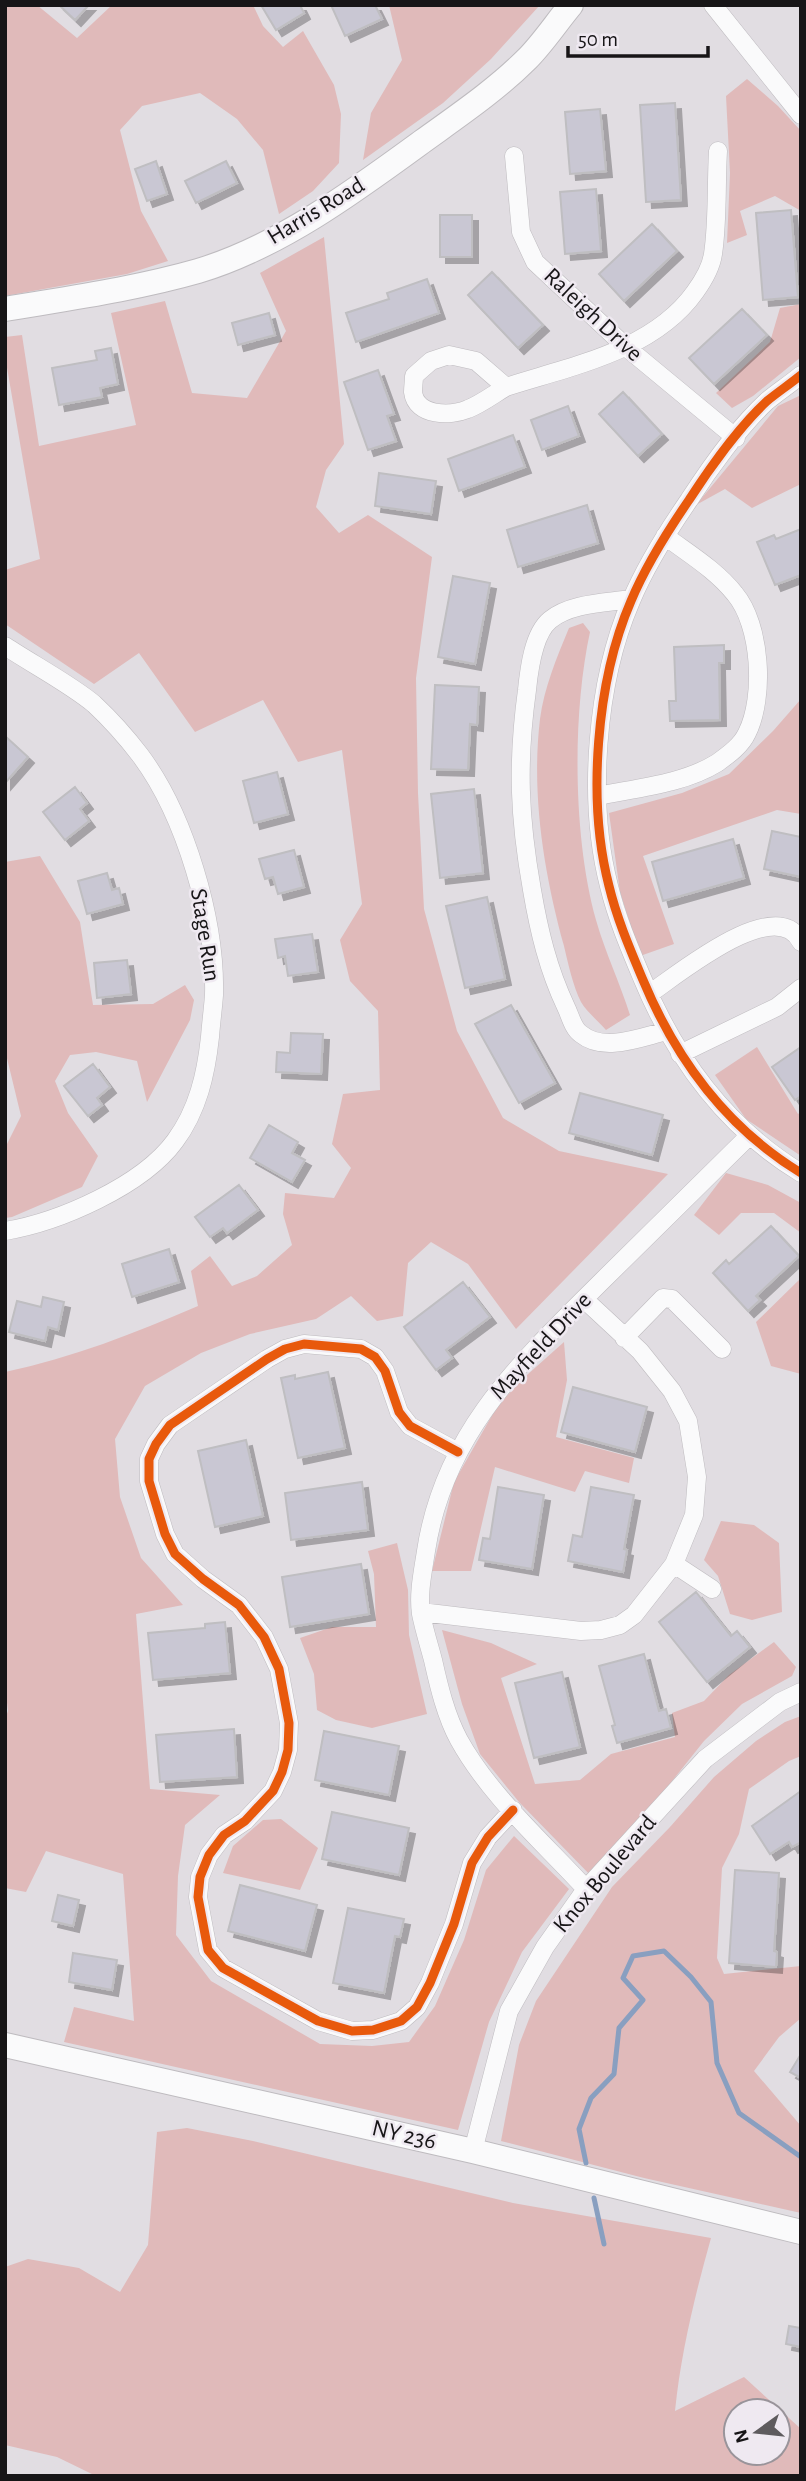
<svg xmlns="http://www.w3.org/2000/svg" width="806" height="2481" font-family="'Alegreya Sans',sans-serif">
	<defs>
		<filter id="shadow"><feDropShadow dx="6" dy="6" stdDeviation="0" flood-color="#0004"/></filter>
	</defs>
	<rect width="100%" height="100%" fill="#e1dde2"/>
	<path fill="#e0baba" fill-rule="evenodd" d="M5,5H37L77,38L112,5H253L263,26L283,47L303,31L334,85L341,114L339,163L313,191L279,214L263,150L237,119L200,93L142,106L120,130L141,211L168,261L127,274L5,296Z
		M389,5H540L491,59L443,103L363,160L371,113L402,60Z
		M747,79L778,106L801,131V211L775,196L740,211L747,235L727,243L730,173L726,96Z
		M324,237L344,444L326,470L316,507L339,533L368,515L432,557L416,678L418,793L424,909L457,1031L503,1118L559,1151L668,1174L516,1329L468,1264L431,1242L408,1263L403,1316L377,1321L351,1296L316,1319L250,1334L201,1353L145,1386L115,1439L120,1497L141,1558L183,1605L136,1614L150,1789L220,1795L185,1825L178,1876L176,1935L211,1981L320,2044L372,2046L409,2042L435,2006L464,1940L486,1870L514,1836L569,1889L522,1952L489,2022L458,2130L64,2042L74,2007L134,2021L123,1874L46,1851L26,1892L5,1888V1719L8,1711L5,1686V1372C72,1358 135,1333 198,1306L191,1271L210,1256L232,1286L257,1276L292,1245L283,1214L285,1193L334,1198L351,1168L332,1144L343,1094L380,1090L378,1011L350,981L340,940L362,904L342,750L298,762L263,700L195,732L139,653L94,684L5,624V570L40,559L5,356V337L22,335L39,446L136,425L111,313L165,301L192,393L247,398L286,331L260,273Z
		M801,304V357L753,396L732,408L716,393L770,342L780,308Z
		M801,395V484L752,508L725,489L696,505L778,406Z
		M583,623L590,632C572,715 573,838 596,920C605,952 620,983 630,1015L606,1030C598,1021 587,1012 581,1002C573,986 568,963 564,946C544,873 531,795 540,719C544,688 557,657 569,628Z
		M801,699V814L777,810L643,856L674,944L640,956L620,892L609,813L682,793L729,774L773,731Z
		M40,856L80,922L93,1005L153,1004L185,985L194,1000L190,1020L147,1102L137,1061L96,1052L70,1055L55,1081L68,1113L98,1156L82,1187L12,1217L5,1218V1148L21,1116L5,1050V862Z
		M757,1047L798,1114L801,1112V1156L746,1119L715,1075Z
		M726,1173L768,1185L801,1203V1233L774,1213H741L719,1235L694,1215Z
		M801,1278V1374L771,1366L756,1322Z
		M564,1342L567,1380L556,1437L634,1458L629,1483L585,1471L575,1492L495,1467L471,1571H432L454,1482L498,1405L527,1375Z
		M721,1521L754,1525L779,1543L782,1612L752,1620L730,1614L718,1576L704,1560Z
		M397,1543L408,1590L409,1635L427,1714L372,1728L336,1720L317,1710L314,1674L300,1638L332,1627H376L374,1574L368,1551Z
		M442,1630L491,1643L537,1664L501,1678L535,1784L580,1780L611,1754L675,1737L672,1713L704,1701L729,1675L774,1642L796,1667L792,1676L742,1704L704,1741L594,1879L519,1802L480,1754L462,1704Z
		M801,1716V1756L789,1761L749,1789L739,1834L722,1868L717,1958L724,1974L801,1966V2018L779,2037L754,2071L801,2126V2213L644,2178L501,2141L519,2045L536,2001L612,1887L670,1827L714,1777L756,1741L785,1722Z
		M281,1819L318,1848L300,1890L223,1873L233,1846L263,1820Z
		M187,2128L253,2141L513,2203L711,2238C695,2295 681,2352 675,2411L744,2377L801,2429V2476H96L57,2457L5,2445V2267L28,2259L79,2268L120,2292L148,2245L157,2132ZM736,2411H778V2453H736Z"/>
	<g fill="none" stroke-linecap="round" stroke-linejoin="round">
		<path stroke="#899fc0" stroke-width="5" d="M586,2163L579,2129L591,2098L614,2074L619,2028L643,2000L623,1978L633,1956L664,1951L691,1977L711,2002L717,2063L739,2113L801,2157
			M594,2198L604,2244"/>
	</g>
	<path fill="#c9c7d3" stroke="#bfbec1" stroke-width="2" filter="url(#shadow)" d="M59,5H89L75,20Z
		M261,5H300L304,13L276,30Z
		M331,5H375L382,19L345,36Z
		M675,103L681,200L646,202L640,105Z
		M600,109L606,171L570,174L565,112Z
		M156,161L167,194L147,201L135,169Z
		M226,161L237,183L196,203L185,181Z
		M596,189L601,251L565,254L560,192Z
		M791,210L798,297L763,300L756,213Z
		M440,215H472V257H440Z
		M652,224L677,251L624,301L599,274Z
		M492,272L543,325L518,348L468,295Z
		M427,279L439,313L356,342L346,313L389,299L387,293Z
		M742,309L767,335L714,384L689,358Z
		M269,313L275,335L238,345L232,323Z
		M111,348L118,384L100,388L102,397L59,405L52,368L97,360L95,351Z
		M378,370L394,414L387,416L396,441L368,450L344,382Z
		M623,392L662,434L638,456L599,414Z
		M568,406L579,436L542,450L531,420Z
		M513,435L525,467L459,491L448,459Z
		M379,473L436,481L431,514L375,506Z
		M587,505L598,543L518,567L507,530Z
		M801,529V575L775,585L757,542L774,535L776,539Z
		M453,576L490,583L475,664L438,657Z
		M724,645V663H719L720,720L670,721L669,701H676L674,647Z
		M435,685L479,687L477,725L470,724L468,770L431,769Z
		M5,736L28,757L5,783Z
		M277,772L288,814L254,823L243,781Z
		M75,787L87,803L80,809L89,821L65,840L43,812Z
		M474,789L483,873L440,878L431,794Z
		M772,831L801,837V877L764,869Z
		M733,839L744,878L663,901L652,862Z
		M294,850L304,887L278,894L273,877L265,879L259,859Z
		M107,873L112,890L119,888L123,904L87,914L78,881Z
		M487,897L505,979L465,988L446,906Z
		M312,934L318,972L288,976L285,956L278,958L275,939Z
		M127,960L131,994L97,998L94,963Z
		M511,1005L555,1083L519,1103L475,1024Z
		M291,1033L323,1034L321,1074L276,1072L277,1052L290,1053Z
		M801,1047V1096L795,1100L772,1067Z
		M93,1064L110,1087L97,1098L102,1105L88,1116L64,1086Z
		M580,1093L663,1115L652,1155L569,1133Z
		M269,1125L298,1142L292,1153L305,1160L292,1182L250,1158Z
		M239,1185L258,1210L227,1233L223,1228L210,1237L195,1217Z
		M771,1226L799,1256L756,1296L760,1300L748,1311L713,1273L726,1260L729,1264Z
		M169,1249L179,1282L132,1297L122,1264Z
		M463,1282L490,1317L446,1350L452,1358L436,1370L404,1327Z
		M43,1297L64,1302L58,1330L48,1327L45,1341L9,1332L17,1301L41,1307Z
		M328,1372L345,1448L298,1458L281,1378L295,1375V1379Z
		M573,1387L647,1407L635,1452L561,1432Z
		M246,1440L263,1516L215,1527L198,1451Z
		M362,1482L368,1530L291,1540L285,1493Z
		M498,1487L544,1495L532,1569L479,1560L483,1538L490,1539Z
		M591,1487L634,1495L624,1549L627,1550L623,1572L568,1561L573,1535L582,1537Z
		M361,1564L369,1614L290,1627L282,1577Z
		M696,1592L731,1636L737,1631L750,1647L707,1682L659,1622Z
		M225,1622L230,1673L153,1680L148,1633L205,1628V1624Z
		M644,1654L659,1711L666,1709L671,1728L617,1743L612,1726L615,1725L599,1666Z
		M562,1672L580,1747L534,1758L515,1683Z
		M234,1729L237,1777L160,1782L156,1735Z
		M324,1731L399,1746L389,1795L315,1780Z
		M801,1791V1842L792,1847L789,1842L770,1854L752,1826Z
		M332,1812L409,1828L399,1875L322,1859Z
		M735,1870L779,1873L774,1951L777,1952L776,1967L729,1963Z
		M240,1885L317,1905L305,1951L228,1931Z
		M58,1895L79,1900L73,1926L52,1921Z
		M348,1908L404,1919L400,1937L395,1936L384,1993L333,1983Z
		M73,1953L117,1960L112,1990L69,1982Z
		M801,2054V2078L790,2072Z
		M789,2326L801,2328V2347L786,2344Z"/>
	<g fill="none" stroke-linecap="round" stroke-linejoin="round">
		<g stroke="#bebbbf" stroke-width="19">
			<path id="street" d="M713,5L801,115
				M514,156L521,232L535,262L626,347L736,438
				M449,355L476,361L506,387C494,394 481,404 468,409C451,416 416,417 413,392C413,387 414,381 414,376L431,361Z
				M801,375C790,384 778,392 767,401C740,426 709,469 689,500C667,532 646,565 631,601C596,682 587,801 609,886C617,919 630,949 643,980C676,1059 727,1128 801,1173
				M506,387C571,366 653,351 695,292C703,281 711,268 713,254C718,221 716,185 718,151
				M631,599C606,603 571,603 550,620C533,634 529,670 527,690C517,763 519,817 532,890C539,931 548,969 566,1007C570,1015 573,1029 581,1034C604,1053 641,1037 667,1031
				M5,646C32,664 70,684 94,704C110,719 127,738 140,755C185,815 216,920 214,995C213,1009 211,1023 210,1037C206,1074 198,1110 175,1141C142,1186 59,1222 5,1231
				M598,796C637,788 683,784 717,763C728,755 741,746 747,733C765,697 761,625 735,594C716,570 689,554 665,536
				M649,994C676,976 777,892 801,942
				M680,1054L777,1007L801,988
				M624,1338L663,1298L672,1299L722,1349
				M458,1452L410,1426L399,1412L385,1371L375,1357L361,1349L304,1344L285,1349L267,1359L170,1425L156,1444L149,1459V1481L165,1534L175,1554L203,1579L239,1605L264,1637L279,1669L289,1723L288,1750L282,1772L273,1791L245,1821L224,1835L209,1855L200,1877L198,1897L208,1950L223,1968L318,2021L352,2031L373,2030L401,2021L417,2007L430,1983L454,1924L472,1863L488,1837L513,1810
				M674,1564L712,1589
				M421,1612L581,1631L601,1630L620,1625L634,1615L674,1564L694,1515L697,1477L688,1421L672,1391L640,1351L584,1299
				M586,1889C544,1843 490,1796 459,1740C446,1716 439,1687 433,1660C429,1645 424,1629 421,1614C418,1593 423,1571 426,1551C444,1432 522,1361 602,1281C651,1233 700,1184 749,1136
				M473,2151L509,2011L545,1947L586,1889L705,1759L780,1702L801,1692"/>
		</g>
		<g stroke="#bebbbf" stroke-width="26">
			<path id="secondary" d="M5,309C70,298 135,289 198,271C279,247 356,190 423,141C459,115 496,90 527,59C543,43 556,23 571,5
				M5,2045L473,2151L801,2232"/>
		</g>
		<use href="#street" stroke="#fafafb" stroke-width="18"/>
		<use href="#secondary" stroke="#fafafb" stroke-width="24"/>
		<g stroke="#efe9f1" stroke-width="13">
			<path id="cycleway" d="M801,375C790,384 778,392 767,401C740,426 709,469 689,500C667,532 646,565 631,601C596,682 587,801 609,886C617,919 630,949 643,980C676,1059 727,1128 801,1173
				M458,1452L410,1426L399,1412L385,1371L375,1357L361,1349L304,1344L285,1349L267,1359L170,1425L156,1444L149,1459V1481L165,1534L175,1554L203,1579L239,1605L264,1637L279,1669L289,1723L288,1750L282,1772L273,1791L245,1821L224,1835L209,1855L200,1877L198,1897L208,1950L223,1968L318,2021L352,2031L373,2030L401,2021L417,2007L430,1983L454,1924L472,1863L488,1837L513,1810"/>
		</g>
		<use href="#cycleway" stroke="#e8590c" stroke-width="9"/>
	</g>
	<g text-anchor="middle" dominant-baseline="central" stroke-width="5" stroke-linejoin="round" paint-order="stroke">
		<g font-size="24" fill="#171517" stroke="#efe9f1">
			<text transform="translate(316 211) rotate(-31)">Harris Road</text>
			<text transform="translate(593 315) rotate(43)">Raleigh Drive</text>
			<text transform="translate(205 935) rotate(81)">Stage Run</text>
			<text transform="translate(541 1346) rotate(-47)">Mayfield Drive</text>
			<text transform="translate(605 1874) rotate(-50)">Knox Boulevard</text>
			<text transform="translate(404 2135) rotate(13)">NY 236</text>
		</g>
	</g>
	<rect width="806" height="2481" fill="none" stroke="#171517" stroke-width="14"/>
	<g transform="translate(757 2432) rotate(255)"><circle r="33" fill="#efe9f1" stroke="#99949a" stroke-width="2"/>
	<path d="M0-5L12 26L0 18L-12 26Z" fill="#5e5b5e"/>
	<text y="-10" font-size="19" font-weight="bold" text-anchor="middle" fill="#171517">N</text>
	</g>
	<path d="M568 46v10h140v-10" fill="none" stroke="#171517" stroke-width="3.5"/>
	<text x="578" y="46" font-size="21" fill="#171517" stroke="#efe9f1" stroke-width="5" paint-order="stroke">50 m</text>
</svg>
